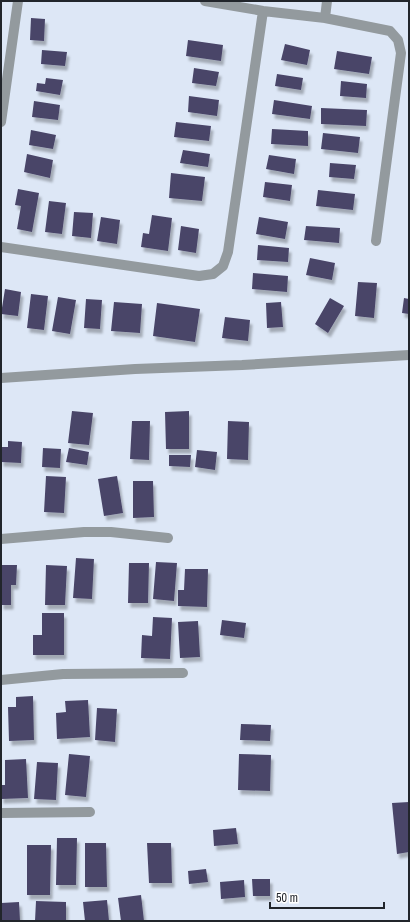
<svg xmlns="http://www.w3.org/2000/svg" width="410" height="922" font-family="'Archivo Narrow',sans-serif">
	<defs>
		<filter id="shadow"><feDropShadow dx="2.5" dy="4.5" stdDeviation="1" flood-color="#0004"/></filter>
	</defs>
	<rect width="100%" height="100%" fill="#dde7f6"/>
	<path fill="#494568" filter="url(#shadow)" d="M31,18L45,19L44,41L30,40Z
		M188,40L223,45L221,61L186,56Z
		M285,44L310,50L307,65L281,60Z
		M42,50L67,52L65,66L41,64Z
		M337,51L372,57L369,74L334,69Z
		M194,68L219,72L216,86L192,83Z
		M277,74L303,78L301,90L275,86Z
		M46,78L63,80L60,95L36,91L37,83L45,84Z
		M341,81L367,84L366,98L340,96Z
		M189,96L219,100L217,116L188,112Z
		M274,100L312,106L310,119L272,114Z
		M34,101L60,105L58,120L32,117Z
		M321,108L367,110L366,126L321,124Z
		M176,122L211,126L209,141L174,137Z
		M272,129L308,131V146L271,144Z
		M31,130L56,135L53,149L29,145Z
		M323,133L360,137L358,153L321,149Z
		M183,150L210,154L208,167L180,163Z
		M27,154L53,160L50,178L24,172Z
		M269,155L296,159L294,174L266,169Z
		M330,163L356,165L354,179L329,177Z
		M171,173L205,177L202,201L169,198Z
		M265,182L292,185L290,201L263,197Z
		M18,189L39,193L32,232L17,229L21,206L15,205Z
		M318,190L355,194L353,210L316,206Z
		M49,201L66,203L62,234L45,232Z
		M74,212L93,213L91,238L72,236Z
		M152,215L172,218L168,251L141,247L143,233L149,234Z
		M101,217L120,220L117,244L97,241Z
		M259,217L288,222L285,239L256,234Z
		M181,226L199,229L196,253L178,250Z
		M306,226L340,228L339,243L304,240Z
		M258,245L289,248L288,262L257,260Z
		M310,258L335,263L332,280L306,275Z
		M253,273L288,276L287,292L252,289Z
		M358,282L377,283L374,318L355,316Z
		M5,289L21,292L18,316L1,314Z
		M31,294L48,296L44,330L27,328Z
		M58,297L76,300L70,334L52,331Z
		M330,298L344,306L328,333L315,324Z
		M404,298L409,299V314L402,313Z
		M86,299L102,300L100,329L84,328Z
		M114,302L142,304L140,333L111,331Z
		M281,302L283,327L267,328L266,303Z
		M157,303L200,309L195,342L153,336Z
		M225,317L250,320L248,341L222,338Z
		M72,411L93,413L89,445L68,443Z
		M189,411V449H166L165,412Z
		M132,421H150L149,460L130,459Z
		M228,421L249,422L248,460L227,459Z
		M8,441L22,442L21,463L1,462V447H8Z
		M43,448L61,449L60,468L42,467Z
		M69,448L89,452L87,465L66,462Z
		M197,450L217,452L215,470L195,467Z
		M169,455H191L190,467L169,466Z
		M46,476L66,477L64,513L44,512Z
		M117,476L123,513L104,516L98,479Z
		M133,481H153L154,517L133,518Z
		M76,558L94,559L92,599L73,598Z
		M156,562L177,563L174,601L153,599Z
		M129,563H149L148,603H128Z
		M1,565H17L16,585H11V605H1Z
		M46,565L67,566L65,605H45Z
		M185,569H208L207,607L178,606V590H184Z
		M42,613H64V655H33V635H42Z
		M153,617L172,618L170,659L141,658L142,635L152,636Z
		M222,620L246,623L244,638L220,635Z
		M198,621L200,657L180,658L178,622Z
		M33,696L34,740L9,741L8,707H16V697Z
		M88,700L90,737L57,739L56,713L66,712L65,701Z
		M97,708L117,709L115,742L95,740Z
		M241,724L271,725L270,741L240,740Z
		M69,754L90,756L86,797L65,795Z
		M239,754L271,755L270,791L238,790Z
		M26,759L28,798L1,799V785H5V760Z
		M37,762L58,763L56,800L34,799Z
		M409,802V852L397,854L392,803Z
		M236,828L238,844L214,846L213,830Z
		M57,838H77L76,885H56Z
		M85,843H106L107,887H85Z
		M147,843H171L172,883H149Z
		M27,845H51L50,895H27Z
		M206,869L208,882L189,884L188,871Z
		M252,879H270V896H253Z
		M244,880L245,897L221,899L220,882Z
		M141,895L144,921H121L118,898Z
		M107,900L109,921H85L83,902Z
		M36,901L66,902V921H35Z
		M19,902L20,921H1V903Z"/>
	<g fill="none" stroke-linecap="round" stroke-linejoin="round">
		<path stroke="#939a9e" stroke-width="10" d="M205,1L263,11L325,18L390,31L398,40L401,53L376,241
			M325,18L327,1
			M1,122L18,1
			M1,247L199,276L213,274L223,266L228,252L263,11
			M1,378L135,369L242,365L409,355
			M1,539L84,532H111L168,538
			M1,680L63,674L183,673
			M1,813L90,812"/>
	</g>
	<rect width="410" height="922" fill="none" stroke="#21252b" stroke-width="4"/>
	<path d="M270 902v6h114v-6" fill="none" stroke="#21252b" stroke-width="2"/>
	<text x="276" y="902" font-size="12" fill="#21252b" stroke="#ffffff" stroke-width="3" paint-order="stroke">50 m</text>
</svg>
